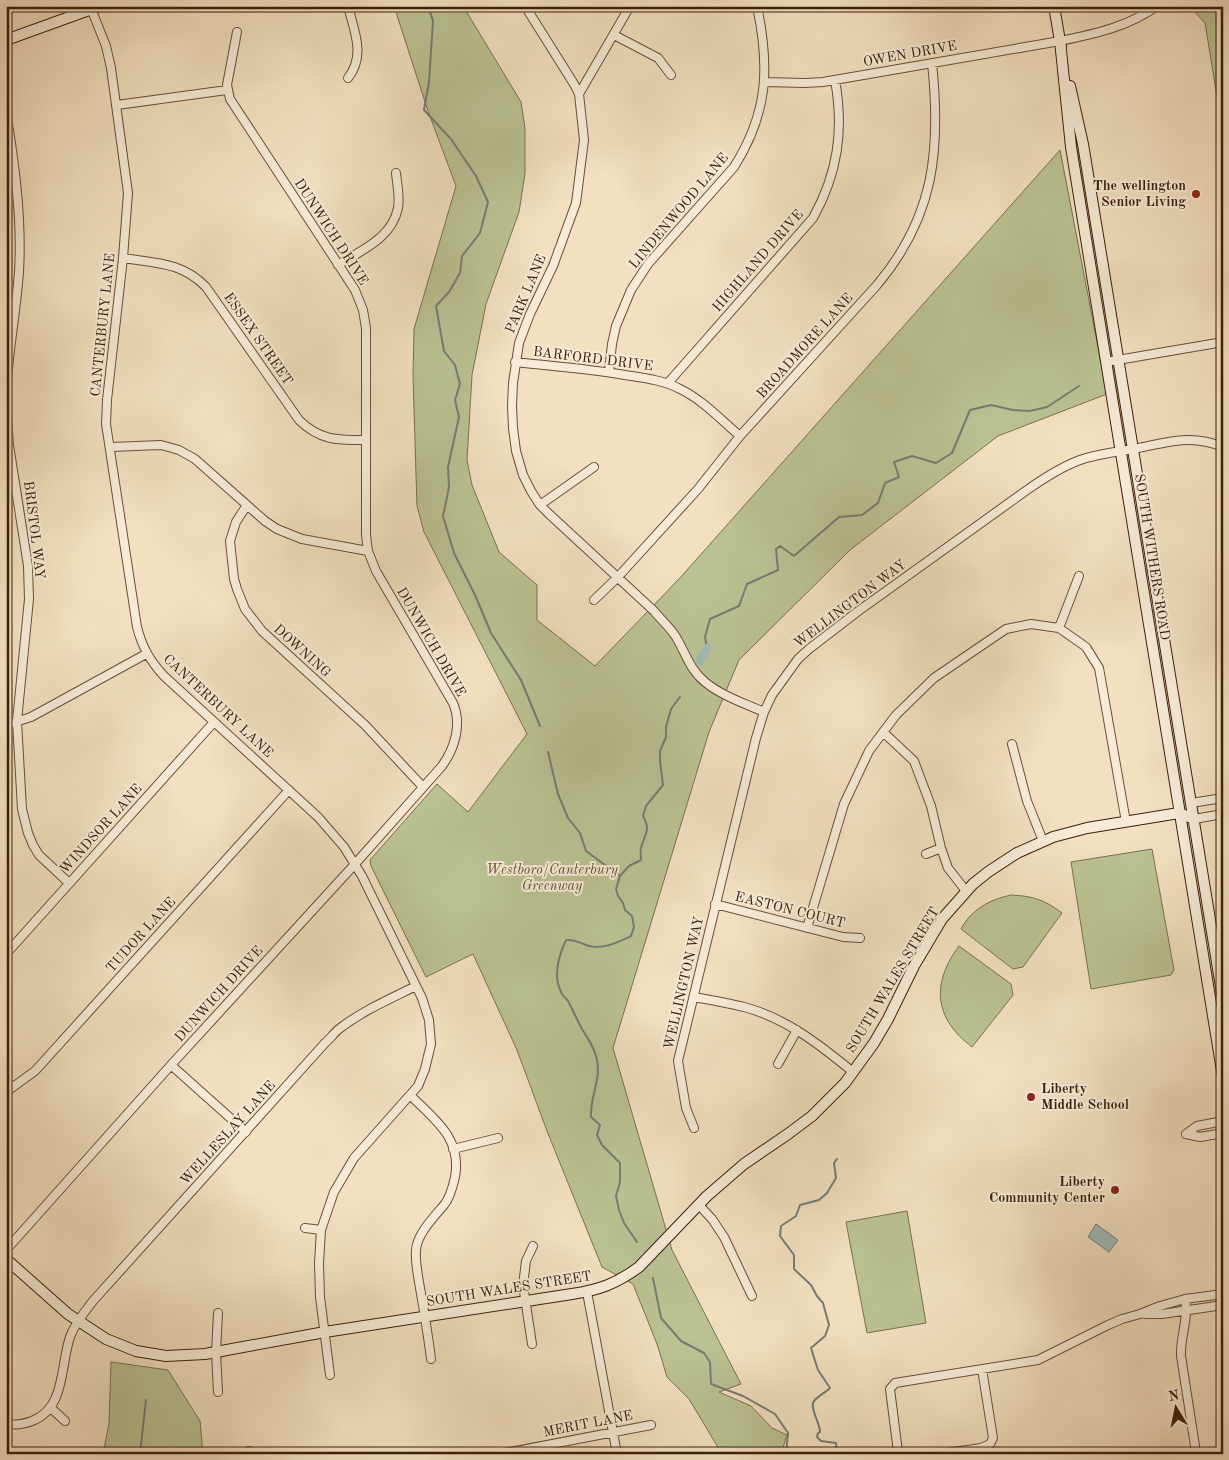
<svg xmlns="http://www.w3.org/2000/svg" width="1229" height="1460" font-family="'Old Standard TT',serif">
	<rect width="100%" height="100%" fill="#f2e0c1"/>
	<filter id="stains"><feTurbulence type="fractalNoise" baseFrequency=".004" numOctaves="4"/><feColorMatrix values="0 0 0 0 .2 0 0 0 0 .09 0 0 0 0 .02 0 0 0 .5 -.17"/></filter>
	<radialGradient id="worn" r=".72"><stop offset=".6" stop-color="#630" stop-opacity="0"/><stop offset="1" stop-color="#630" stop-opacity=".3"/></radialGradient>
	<path fill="#bac293" stroke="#7a7050" d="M394,6H463L521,102L525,128V173L519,212L486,304L472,375L467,460L472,485L499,552L537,585V620L595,666L679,579L1060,150L1107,394L998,436L850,550L739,660L709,732L613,1048L672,1250L741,1384L719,1392L751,1406L772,1428L787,1435L781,1454H722L689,1399L667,1377L657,1344L633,1284L602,1267L547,1131L517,1050L473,954L426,977L371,866L370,860L437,784L468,812L527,734L424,532L417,506L413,376L414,329L456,186L428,111Z
		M1189,6H1223V133L1205,23Z
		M1152,849L1174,970L1171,975L1091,989L1071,862Z
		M1011,895C1033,896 1045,900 1062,913L1023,967L1013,969L961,929C972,909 989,900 1011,895Z
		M959,946L1011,984L1013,995L972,1047C934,1018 931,984 959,946Z
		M907,1211L926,1323L867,1333L846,1222Z
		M111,1362L168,1370L200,1421L203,1454H103L109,1424Z"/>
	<path fill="#9ebbbc" stroke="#767c76" d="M1096,1224L1118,1240L1109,1252L1088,1237Z"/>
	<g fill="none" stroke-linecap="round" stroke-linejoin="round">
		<path stroke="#767c76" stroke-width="2" d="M428,6L433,21L429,82L424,110L451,139L476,176L488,202L480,233L462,256L460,273L449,292L436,306L444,351L455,365L460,384L455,400L459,417L448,467L449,487L443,516L454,553L475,595L491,633L521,680L540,726
			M707,648L705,637L710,619L739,606L747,584L778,570L776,549L780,546L794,556L839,517L862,515L878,503L885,483L899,477L894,462L912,456L936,463L952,453L970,410L991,405L1013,410L1030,411L1047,407L1079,386
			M548,752L558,794L568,818L580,833L586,851L620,876
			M637,1242L624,1223L619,1210L616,1196L620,1182V1163L602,1145L597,1135L600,1125L591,1117C590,1096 601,1081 597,1060C595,1048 588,1039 582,1029C577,1020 573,1010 568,1001C566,998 562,996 561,992C553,976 559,955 566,940C577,939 579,943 589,946C603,950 618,942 631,936L634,927L632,916L625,910L623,903L618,896L616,889L620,876L629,866L641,860C641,856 640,851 641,848C645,833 651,831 643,816L646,806L663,785L660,761V751L666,737V727L671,709L680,697
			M653,1278L661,1318L681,1341L704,1353L710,1362L711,1384L743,1396L775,1414L788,1433L786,1454
			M140,1454L146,1400
			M837,1454L836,1443L821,1441L817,1437L818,1433L820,1432C820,1423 809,1407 814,1401C818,1396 825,1393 830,1388L818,1370L811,1348L825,1336L829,1325L823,1303L817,1296L811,1285L794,1269V1255L780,1236L781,1226L796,1216L800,1205L819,1200L827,1193L836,1178L834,1163L837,1159"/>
		<path stroke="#9ebbbc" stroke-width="8" d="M700,661L707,648"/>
		<g stroke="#694e39" stroke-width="10">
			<path id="street" d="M90,6L106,46L111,68L128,193L123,258L107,400L106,424L137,627C142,647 150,661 164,676L318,817L344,847L362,876L422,998L429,1020L431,1044L425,1069L418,1086L354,1158L334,1192L321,1230L319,1263L320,1297L330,1375
				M348,6C354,31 366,55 348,78
				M525,6L574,84L579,94L584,140L576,203L553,266L530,314L519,343L513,383L512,406L513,428L516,451L523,475L531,491L540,505L548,513L654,611C661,620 670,627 676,637C686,654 690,670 705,682C722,696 744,703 764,712
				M614,35L658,58L671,75
				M764,82L805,83L823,82L1060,41C1094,34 1128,27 1157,6
				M579,94L630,6
				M117,105L227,90
				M6,112C15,165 22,219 19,272C16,313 8,353 6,394
				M123,258C155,263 182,262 206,287L299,420C320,441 339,440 366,440
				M338,265C362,250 392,238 398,208C400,196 397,184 396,173
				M515,362C552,366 589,369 625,375C644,378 663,380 680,389C703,400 721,420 740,436
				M1106,362L1223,342
				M609,372L612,344L616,326L631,290L648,264L734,167C768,113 770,68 757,6
				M668,383L813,218C838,173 844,130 835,80
				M6,404L9,445L28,566L29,599L17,721L22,809L28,833L33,845L39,855L69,883
				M111,447L161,445L179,450L195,459L265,521L277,529L302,539L368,551
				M247,505L236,522L230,541L234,579L237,589L245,609L262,631L365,725L423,787
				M540,505L594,467
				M594,600L617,578L698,489L740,436L877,285C935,216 941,149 932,63
				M1059,628L1079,576
				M6,725L31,717L146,654
				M883,732L914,761L931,806L941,848L948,868L966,891
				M1012,744L1027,801L1043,841
				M1191,803L1223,798
				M1194,819L1223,814
				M926,854L941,848
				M715,904L843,937L860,938
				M807,928L844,804L869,751L896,715L934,678L1006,629L1031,624L1059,628L1086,647L1099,668L1126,822
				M6,954L214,722
				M694,997C711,1000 728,1003 744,1007C786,1018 820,1045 853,1072
				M778,1064L797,1030
				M171,1065L246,1132
				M6,1092L35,1071L289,790
				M410,1095C435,1120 462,1138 455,1177C453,1186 450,1198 444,1205C434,1217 417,1234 416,1250C415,1262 418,1276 420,1288C424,1311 428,1335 431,1359
				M694,1128L686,1108L678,1061L756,738L764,712L772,695L798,659L809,649L857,612L1027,490C1044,478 1061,467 1080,460C1097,454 1116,452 1133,449C1166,443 1190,433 1223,447
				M1186,1134L1197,1126L1223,1121
				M1186,1134L1200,1137L1223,1133
				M453,1149L498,1138
				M699,1205L712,1219L724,1237L752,1296
				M305,1228L321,1230
				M6,1250L171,1065L355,864L442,766C455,748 462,724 453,703L376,571L368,551L366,535V328L363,310L355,290L230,99L227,85L237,32
				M587,1292L617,1454
				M1185,1299C1189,1319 1180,1336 1181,1356L1195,1446
				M218,1313L216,1352L218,1392
				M1145,1314H1162L1223,1305
				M532,1344L523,1285L526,1261L533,1246
				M51,1408L65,1421
				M6,1423C15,1426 24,1424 32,1421C66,1408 60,1366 70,1337C75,1323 84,1313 93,1301L325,1043C330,1039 334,1033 339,1029C362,1011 390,999 416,986
				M249,1451L250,1454
				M500,1454L651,1425
				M900,1454L898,1452L890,1389L895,1383L1038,1360L1108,1325L1122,1319L1140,1314L1160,1306L1185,1299L1223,1294
				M940,1454L981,1448L990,1444L993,1438L982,1369"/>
		</g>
		<g stroke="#3b1e0c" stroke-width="12">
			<path id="secondary" d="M1054,6L1061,47
				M6,40L100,6
				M1060,41L1071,147L1223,1077
				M1070,86L1083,144L1223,999
				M6,1259L68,1314L106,1339L136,1351L166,1356L205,1354L325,1332L572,1294C599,1290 616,1284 639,1267L707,1196L744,1164L788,1134L812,1116L845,1083L874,1043L888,1019L914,966L942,919L973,884L988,872L1017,853L1053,837L1087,828L1179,813L1194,819"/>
		</g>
		<use href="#street" stroke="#f7ebd7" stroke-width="8"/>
		<use href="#secondary" stroke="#f7ebd7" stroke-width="10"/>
	</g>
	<g fill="#8f2418" stroke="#f7ebd7" stroke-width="2">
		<circle cx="1196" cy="194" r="5"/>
		<circle cx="1031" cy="1097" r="5"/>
		<circle cx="1115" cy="1190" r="5"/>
	</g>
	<g text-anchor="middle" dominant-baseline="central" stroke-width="4" stroke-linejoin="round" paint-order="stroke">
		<g font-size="14" fill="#3b1e0c" stroke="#f7ebd7">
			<text transform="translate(910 54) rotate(-10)">OWEN DRIVE</text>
			<text transform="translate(679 211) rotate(-50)">LINDENWOOD LANE</text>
			<text transform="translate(331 232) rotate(57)">DUNWICH DRIVE</text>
			<text transform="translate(758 261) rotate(-49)">HIGHLAND DRIVE</text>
			<text transform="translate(526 294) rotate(-67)">PARK LANE</text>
			<text transform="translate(103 325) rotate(-84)">CANTERBURY LANE</text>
			<text transform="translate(258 339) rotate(55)">ESSEX STREET</text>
			<text transform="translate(805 346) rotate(-48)">BROADMORE LANE</text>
			<text transform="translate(593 359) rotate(7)">BARFORD DRIVE</text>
			<text transform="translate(34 530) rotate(83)">BRISTOL WAY</text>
			<text transform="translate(1152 557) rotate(81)">SOUTH WITHERS ROAD</text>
			<text transform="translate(850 604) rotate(-37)">WELLINGTON WAY</text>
			<text transform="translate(431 642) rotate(60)">DUNWICH DRIVE</text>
			<text transform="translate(302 651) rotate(42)">DOWNING</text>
			<text transform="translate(218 706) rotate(43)">CANTERBURY LANE</text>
			<text transform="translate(101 829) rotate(-48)">WINDSOR LANE</text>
			<text transform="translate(790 910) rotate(14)">EASTON COURT</text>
			<text transform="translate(141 935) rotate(-48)">TUDOR LANE</text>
			<text transform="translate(893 980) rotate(-59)">SOUTH WALES STREET</text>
			<text transform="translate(684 983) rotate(-77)">WELLINGTON WAY</text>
			<text transform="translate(219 994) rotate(-48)">DUNWICH DRIVE</text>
			<text transform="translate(228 1133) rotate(-48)">WELLESLAY LANE</text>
			<text transform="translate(509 1289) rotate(-9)">SOUTH WALES STREET</text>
			<text transform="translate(588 1424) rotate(-11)">MERIT LANE</text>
		</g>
		<g font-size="14" font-weight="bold" fill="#3b1e0c" stroke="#f7ebd7" text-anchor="end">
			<text x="1186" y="186">The wellington<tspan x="1186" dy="16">Senior Living</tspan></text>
			<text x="1041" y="1089" text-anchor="start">Liberty<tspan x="1041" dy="16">Middle School</tspan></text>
			<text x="1105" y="1182">Liberty<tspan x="1105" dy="16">Community Center</tspan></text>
		</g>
		<g font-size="14" font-style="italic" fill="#614f34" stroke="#f7ebd7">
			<text x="552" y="870">Westboro/Canterbury<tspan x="552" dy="16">Greenway</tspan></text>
		</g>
	</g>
	<rect width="1229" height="1460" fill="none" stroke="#f2e0c1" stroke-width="25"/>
	<rect x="8" y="8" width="1214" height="1445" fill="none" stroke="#3b1e0c" stroke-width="2.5"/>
	<rect x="12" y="12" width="1204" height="1435" fill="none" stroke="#3b1e0c"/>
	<g transform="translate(1176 1408) rotate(350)" stroke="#f7ebd7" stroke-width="4" paint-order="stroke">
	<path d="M0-4L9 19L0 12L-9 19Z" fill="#3b1e0c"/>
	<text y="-8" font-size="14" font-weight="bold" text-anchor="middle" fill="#3b1e0c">N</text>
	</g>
	<rect width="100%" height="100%" filter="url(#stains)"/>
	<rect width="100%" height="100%" fill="url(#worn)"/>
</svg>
